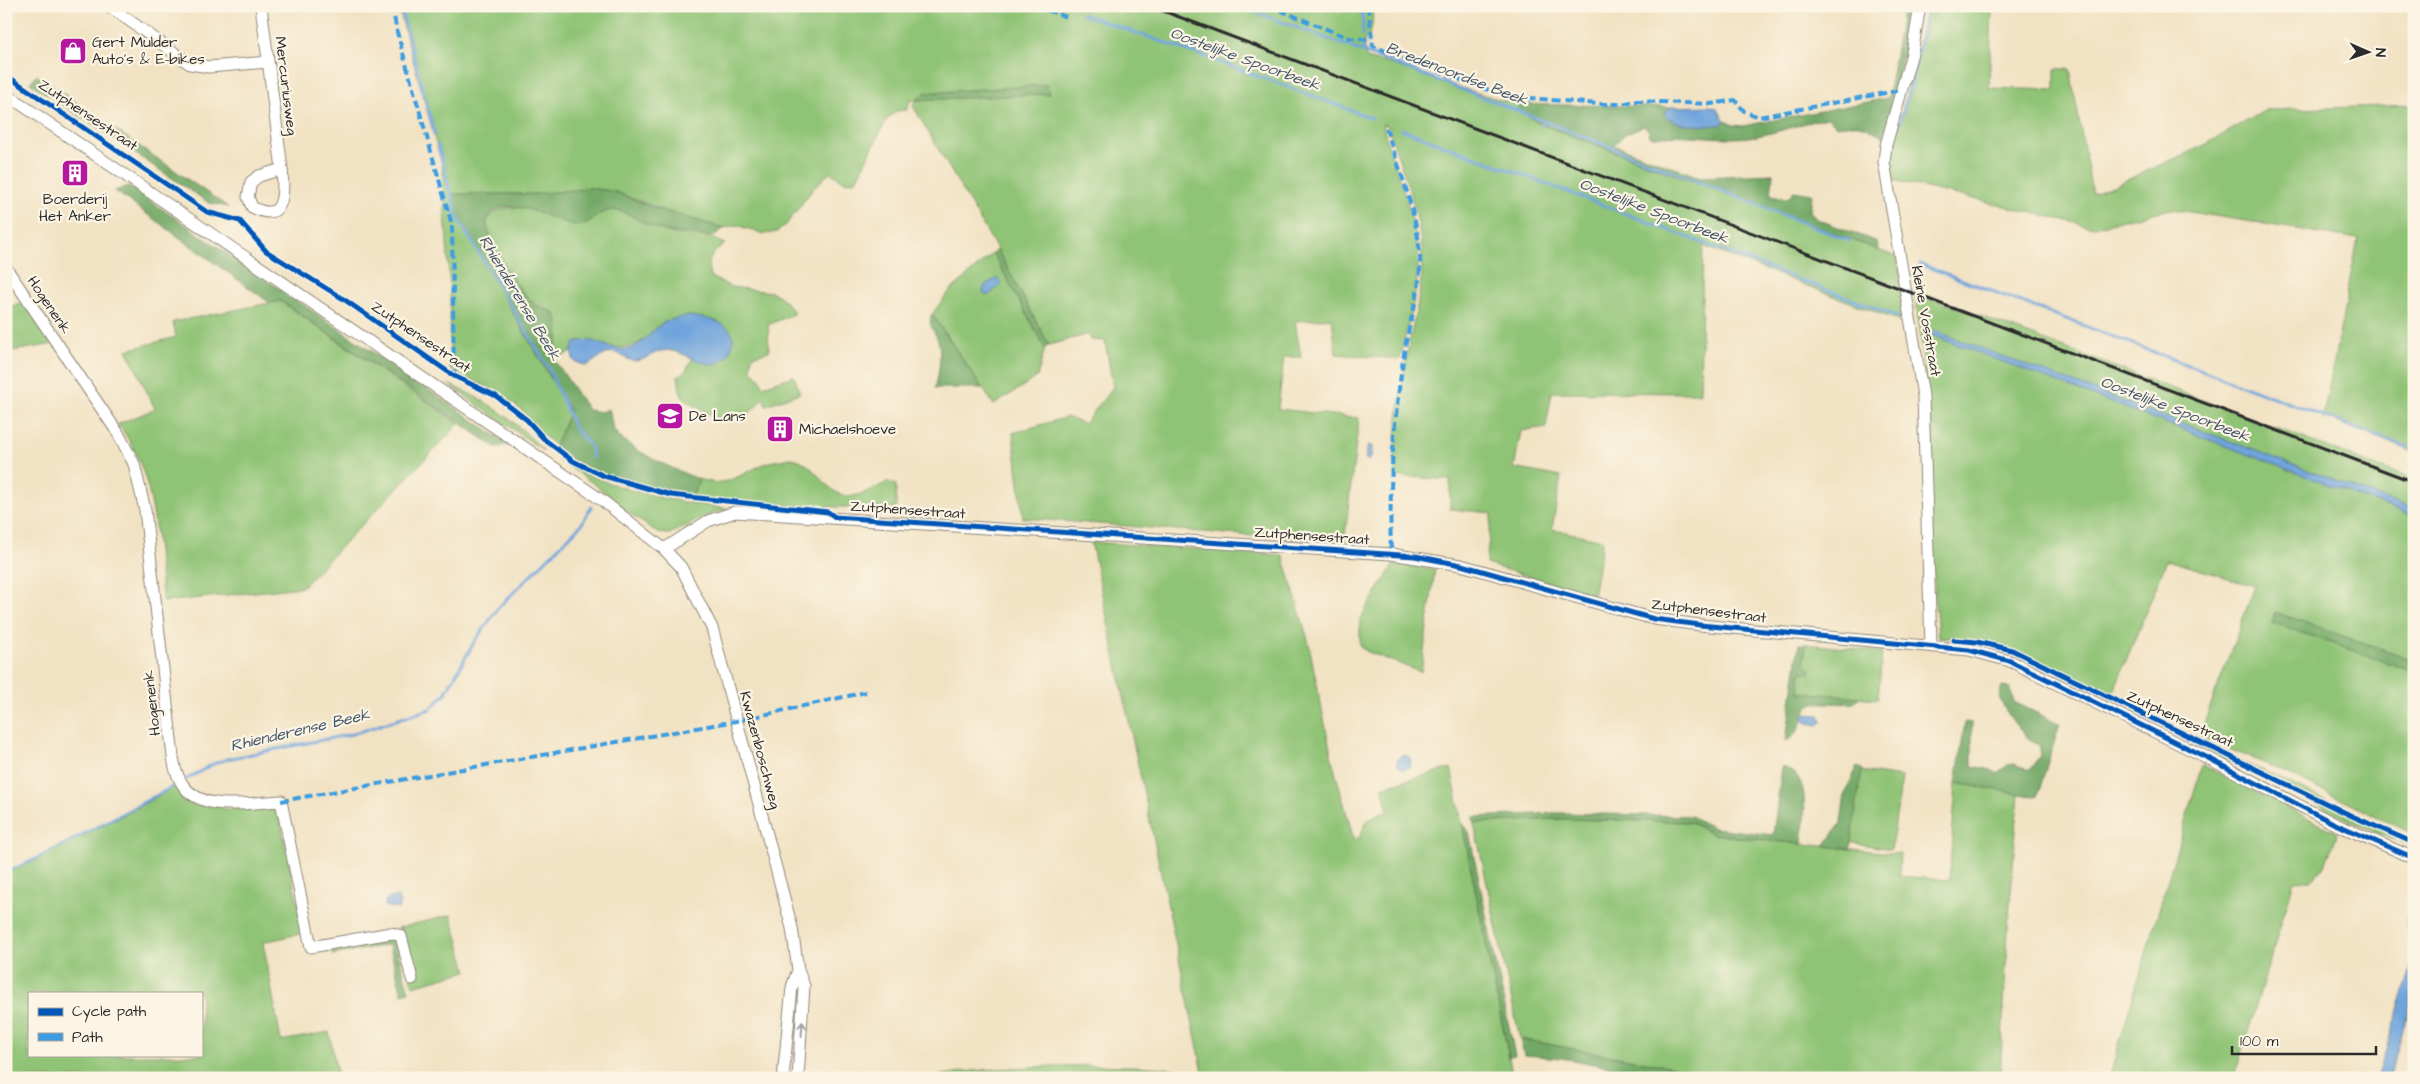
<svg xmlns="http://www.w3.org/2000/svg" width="2420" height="1084" font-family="'Architects Daughter',sans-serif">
	<rect width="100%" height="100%" fill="#fcf5e5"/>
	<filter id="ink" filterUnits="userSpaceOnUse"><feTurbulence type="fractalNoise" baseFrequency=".02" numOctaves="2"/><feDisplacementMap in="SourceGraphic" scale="10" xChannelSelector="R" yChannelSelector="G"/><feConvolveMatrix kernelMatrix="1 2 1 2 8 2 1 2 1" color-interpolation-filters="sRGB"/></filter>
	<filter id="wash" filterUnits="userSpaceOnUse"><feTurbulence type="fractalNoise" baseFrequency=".0096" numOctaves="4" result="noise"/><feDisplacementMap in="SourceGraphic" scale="20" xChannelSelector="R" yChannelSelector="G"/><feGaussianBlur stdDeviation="1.12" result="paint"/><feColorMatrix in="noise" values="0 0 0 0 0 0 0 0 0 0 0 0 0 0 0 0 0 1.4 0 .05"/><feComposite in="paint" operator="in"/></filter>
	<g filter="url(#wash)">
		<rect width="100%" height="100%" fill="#f1e2c3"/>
		<path fill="#8fc375" stroke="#5d7750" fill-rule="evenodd" d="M398,6H1372C1373,20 1374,31 1364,41L1366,58C1418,70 1466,93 1519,104V111L1543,125L1897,257L1910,325L1703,246L1700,393L1552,392L1546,427L1521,431L1514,468L1561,477L1552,529L1603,540L1593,595L1486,564L1492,513L1450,509V480L1395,476C1394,438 1401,386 1408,348C1414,319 1423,288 1422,258C1421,213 1401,168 1388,126L1383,124C1392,169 1416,211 1418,257C1419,291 1407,327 1400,359L1336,354L1332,318L1295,321L1301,357H1284L1278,409L1359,418L1344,543L1023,518L1013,433L1067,417L1084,424L1113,387L1105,341L1091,340L1089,334L1049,345L997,249L913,106L915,101L910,100L907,110L897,111L887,119L856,180C844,185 840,178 830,172L812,190L786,225L777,232L764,234L737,225L724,228L684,218L616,192L591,188L535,194H451L458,217L479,254L570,411L555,446L537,430L525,413L513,403L487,387L450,369V291L442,165ZM1047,85L1048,94L916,100L925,93Z
			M1927,6H2022L1992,9L1989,88L2055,90V69H2070L2092,193L2113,186L2205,145L2266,110L2414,105V452L2323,417L2358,239L2171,209L2093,227L1893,180L1892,155Z
			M513,207L532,209L583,225L600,214L613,209C631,213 647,226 664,231C687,239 701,231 725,244C713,252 704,262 711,277L731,287L772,292L780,296L795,313L768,325L769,351L752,356L751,370L759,377L763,386L794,376L800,393L766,405L763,397C758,408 742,420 729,420C717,420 688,404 682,395C679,389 679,382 678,376L685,372L693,357L712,365L662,324C645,340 633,352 608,346C591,342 593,339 575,343L571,352L553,360L554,351L559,339L544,308C520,300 495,250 487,227C486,212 501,209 513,207Z
			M993,253L1045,348L1037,377L994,405L932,314L949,292Z
			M1914,291L2414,480V661L2275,612L2271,622L2414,672V834L2271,766L2199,737L2255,586L2167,560L2112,695C2056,670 2001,639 1938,637C1928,521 1934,405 1914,291Z
			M280,301L459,424L302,587L163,602C156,541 157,474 118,424L155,409L127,350L176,337L173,322Z
			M26,303L55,344L6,352V307Z
			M448,384C489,401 513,419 544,451Z
			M557,458C609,491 670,500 729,509L711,514L669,534L658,533L629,513L597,486Z
			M791,458C815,460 824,494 848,496C861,497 876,487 888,482L896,485V508L789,506L692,498L699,479C727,490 744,471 767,463C775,460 783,460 791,458Z
			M1091,542L1283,555L1308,640L1333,764L1354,840L1360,837C1367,818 1369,817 1388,810L1382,787L1451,768L1513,1078H927C957,1071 985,1070 1015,1068C1077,1064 1141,1064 1203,1072Z
			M1394,564L1435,569L1421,672L1368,652L1360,647V619Z
			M1806,644L1882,652L1878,699L1799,692L1801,672L1810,673V669L1804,663Z
			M2199,746L2264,771L2404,837L2414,842V847L2366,828Z
			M2202,765L2338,833L2324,867L2310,880L2294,881L2234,1078H2109Z
			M1859,771L1902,777L1891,849L1848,842Z
			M1956,783L2019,794L2008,928L2000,1078H1731L1520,1039L1474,823L1558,819L1691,822L1703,830L1726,836L1900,854L1899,876L1949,880Z
			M179,784L225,809H278L304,933L263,942L281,1041L329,1032L338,1078H6V873L135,809ZM29,993H201V1055H29Z
			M451,915L467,971L413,986L398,928Z"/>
		<path fill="#73a966" stroke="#4f6a48" d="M1903,6H1915L1884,137L1867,127L1854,124L1836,126L1828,118C1804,122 1781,132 1757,136C1722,142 1686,132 1652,137L1649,135V130L1643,126L1625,134L1614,145L1699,177L1773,174L1771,195L1787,198L1794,191L1812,194L1810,211L1817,219L1877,242L1879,250L1543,125L1519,111V104L1670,107L1664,114L1720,125L1725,121L1733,125L1743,126L1888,98Z
			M36,75L228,207L209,203L30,83Z
			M1047,85L1049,94L916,100L925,93Z
			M128,186L510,445L495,447L281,301L270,303L115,191Z
			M591,188L616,192L651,207L724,228L713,237C692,232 675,236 653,227C641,223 628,211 615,210C600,208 591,226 577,225C554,224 502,186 486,222C488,239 521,296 535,305C540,308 548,310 554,312C565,333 554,340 553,360L558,365L588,410L601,412L609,409C612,417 610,427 617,434C630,450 679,472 699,479L692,498C652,493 584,475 555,446L570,411L479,254L458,217L451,194H535Z
			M997,249L1049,345L1045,348L993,253Z
			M932,314L982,388H935C939,374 941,358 939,344C937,333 926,325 932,314Z
			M2275,612L2414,661V672L2271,622Z
			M1799,644H1806L1804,663L1811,669L1810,673L1801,672L1799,692L1859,697L1854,703C1842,705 1820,701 1812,704C1800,709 1805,732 1786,741Z
			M2002,686L2010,689L2014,702L2060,724L2037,797L1956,783L1965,722L1972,723V766L1991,770L1997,773L2008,765L2015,764L2029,771L2040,755V746C2022,737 2007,715 1999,697Z
			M1782,767C1814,774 1803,821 1802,844L1713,834L1691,822L1558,819L1474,823L1473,817L1558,813L1691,816L1714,828L1773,835Z
			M1857,767L1862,769L1850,849L1825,846L1841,823L1845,793Z
			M1462,824L1469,832L1515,1056L1509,1057Z
			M394,938L409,992L402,994L389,945L332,955L331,948Z
			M1520,1039L1731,1078H1667L1562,1058L1524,1055Z"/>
		<path fill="#6fa4dc" stroke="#4d6884" d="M1710,106L1717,108L1725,121L1720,125C1704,126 1675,127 1664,114L1670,107Z
			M996,279H999L1001,284L989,295H985L983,292L985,285Z
			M686,316C704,317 744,322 730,351C727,358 720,364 713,364C703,365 684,353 673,351C655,347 649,361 634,361C625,360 618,350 609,353C602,355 593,362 586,366L574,361L571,352L575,343C594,334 608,352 628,349C643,346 651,330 663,323C670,319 678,318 686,316Z
			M1927,328L2414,510V517L1926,333Z
			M1368,445L1372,446V455L1368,461L1365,458Z
			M1804,714L1820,715L1822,722L1818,725L1807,723L1803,719Z
			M1397 762a7 7 0 1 1 14 0a7 7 0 1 1-14 0Z
			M397,896L400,903L398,909L385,906V900Z
			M2414,903V942C2401,929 2406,917 2414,903Z
			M2414,959V993L2389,1078H2377Z"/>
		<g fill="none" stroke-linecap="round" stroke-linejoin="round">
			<path stroke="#6fa4dc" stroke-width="3" d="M400,6L435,135
				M1056,6L1059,7
				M1238,6L1364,52
				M1362,6L1363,34
				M1082,14L1203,56L1372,118
				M1363,44L1364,52L1544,121L1542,126
				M1544,121L1850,241
				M1401,129L1899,317
				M438,145L457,217L549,369L575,429L590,445L593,458
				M1891,150L1912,81L1928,6
				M1920,264L2414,450
				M187,779L213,764L227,759L352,734L430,709L445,694L473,644L498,608L581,525L591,507
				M6,872L38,858L176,785"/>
		</g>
	</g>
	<g filter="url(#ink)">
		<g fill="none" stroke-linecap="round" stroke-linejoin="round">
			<g stroke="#8e8677" stroke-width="13">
				<path id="minor" d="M109,6L190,64L209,67L268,62
					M261,6L282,169C284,191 286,225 252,207L248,197L251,182L259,176L282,169
					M1920,6L1912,53L1886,145L1884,162L1923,396L1931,646
					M6,94L603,501L664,549L708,521L735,512L1391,554L1461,565L1654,619L1700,625L1969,650L2010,661L2212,760L2333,823L2414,858
					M6,268L118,433L134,464L145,510L173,757C174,763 175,770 178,776C194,816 248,802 281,801L311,947L391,933L401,936L412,979
					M664,549L681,567L712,628L792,928L798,970L804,986L798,1078
					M783,1078L792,987L798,970"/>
			</g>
			<use href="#minor" stroke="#fff" stroke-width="11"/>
			<path stroke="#2b2b2b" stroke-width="3" d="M1150,6L2414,482"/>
			<path stroke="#3d9ce1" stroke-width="4" stroke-dasharray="8 4" stroke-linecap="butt" d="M392,6L397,32L452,225L454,376
				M1036,6L1069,18
				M1269,6L1349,38L1371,40
				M1368,6L1373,46L1482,88L1517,97L1599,104H1622L1635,101L1711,104L1735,100L1744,111L1759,117L1901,90
				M1386,128C1399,170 1417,212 1420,256C1422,292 1407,326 1403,361C1393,425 1389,489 1391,554
				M281,801L736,721L866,692"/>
			<g stroke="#fcf5e5" stroke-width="8">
				<path id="cycleway" d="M6,75L207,212L240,221L266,251L345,300L454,376L496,396L527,420L545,440L573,461L604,476L671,495L828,512L835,517L1415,556L1461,565L1654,619L1700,625L1969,650L2010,661L2212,760L2333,823L2414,858
					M1954,640L1977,642L2012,650L2352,816L2414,843"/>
			</g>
			<use href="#cycleway" stroke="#0057b8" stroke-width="5"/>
		</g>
		<defs><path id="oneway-shaft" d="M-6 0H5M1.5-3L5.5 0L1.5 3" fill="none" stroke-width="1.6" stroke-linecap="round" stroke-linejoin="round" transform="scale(1.25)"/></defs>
		<use stroke="#a0a0a0" href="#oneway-shaft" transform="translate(802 1029) rotate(-86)"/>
	</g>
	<defs>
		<g id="shop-square" transform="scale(1.4375)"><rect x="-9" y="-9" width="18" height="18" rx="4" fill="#b5179e" stroke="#fcf5e5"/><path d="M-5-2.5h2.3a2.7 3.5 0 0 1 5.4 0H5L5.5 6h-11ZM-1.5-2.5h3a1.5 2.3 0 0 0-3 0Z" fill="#fff"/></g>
		<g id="building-square" transform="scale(1.4375)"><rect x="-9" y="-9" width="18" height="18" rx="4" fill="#b5179e" stroke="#fcf5e5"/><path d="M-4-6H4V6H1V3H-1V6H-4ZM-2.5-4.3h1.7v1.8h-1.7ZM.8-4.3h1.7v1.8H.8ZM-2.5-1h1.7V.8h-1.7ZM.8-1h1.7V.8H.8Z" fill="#fff"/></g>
		<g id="school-square" transform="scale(1.4375)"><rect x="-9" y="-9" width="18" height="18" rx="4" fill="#b5179e" stroke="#fcf5e5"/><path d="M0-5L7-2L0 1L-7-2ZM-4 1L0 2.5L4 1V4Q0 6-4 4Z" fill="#fff"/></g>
	</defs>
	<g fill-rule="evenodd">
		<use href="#shop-square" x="73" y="51"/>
		<use href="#building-square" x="75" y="173"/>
		<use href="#school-square" x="670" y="416"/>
		<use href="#building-square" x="780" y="429"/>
	</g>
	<g text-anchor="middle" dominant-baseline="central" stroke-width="4.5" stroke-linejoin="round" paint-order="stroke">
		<g font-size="15" fill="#2b2b2b" stroke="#fcf5e5" text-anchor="start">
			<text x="92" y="42">Gert Mulder<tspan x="92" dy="17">Auto's &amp; E-bikes</tspan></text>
			<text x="75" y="199" text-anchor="middle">Boerderij<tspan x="75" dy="17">Het Anker</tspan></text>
			<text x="689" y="416">De Lans</text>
			<text x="799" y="429">Michaelshoeve</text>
		</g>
		<g font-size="15" fill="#2b2b2b" stroke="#fcf5e5">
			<text transform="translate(286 86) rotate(83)">Mercuriusweg</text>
			<text transform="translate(88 115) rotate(34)">Zutphensestraat</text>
			<text transform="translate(49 305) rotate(56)">Hogenenk</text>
			<text transform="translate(1926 321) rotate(80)">Kleine Vosstraat</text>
			<text transform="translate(421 337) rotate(34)">Zutphensestraat</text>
			<text transform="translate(908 510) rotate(4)">Zutphensestraat</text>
			<text transform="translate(1312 536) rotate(4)">Zutphensestraat</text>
			<text transform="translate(1709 611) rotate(7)">Zutphensestraat</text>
			<text transform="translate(152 703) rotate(-96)">Hogenenk</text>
			<text transform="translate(2180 719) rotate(25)">Zutphensestraat</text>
			<text transform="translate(760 750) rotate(75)">Kwazenboschweg</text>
		</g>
		<g font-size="16" font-style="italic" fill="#435569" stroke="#fcf5e5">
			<text transform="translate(1245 59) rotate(20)">Oostelijke Spoorbeek</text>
			<text transform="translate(1457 74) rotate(21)">Bredenoordse Beek</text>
			<text transform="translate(1654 211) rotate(21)">Oostelijke Spoorbeek</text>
			<text transform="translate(520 298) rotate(59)">Rhienderense Beek</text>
			<text transform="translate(2175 409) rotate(21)">Oostelijke Spoorbeek</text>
			<text transform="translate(300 730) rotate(-13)">Rhienderense Beek</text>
		</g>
	</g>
	<rect width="2420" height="1084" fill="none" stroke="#fcf5e5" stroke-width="25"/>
	<rect x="28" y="992" width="175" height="65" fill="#fcf5e5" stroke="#a8a49b"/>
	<rect x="38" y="1008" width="25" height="8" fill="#0057b8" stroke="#a8a49b"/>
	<text x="72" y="1016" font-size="15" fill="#2b2b2b">Cycle path</text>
	<rect x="38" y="1033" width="25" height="8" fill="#3d9ce1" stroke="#a8a49b"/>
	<text x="72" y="1042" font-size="15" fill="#2b2b2b">Path</text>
	<g transform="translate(2368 52) rotate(92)" stroke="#fcf5e5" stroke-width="4" paint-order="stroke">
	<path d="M0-4L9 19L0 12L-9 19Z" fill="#2b2b2b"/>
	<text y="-8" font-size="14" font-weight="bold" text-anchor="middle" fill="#2b2b2b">N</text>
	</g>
	<path d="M2232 1046v8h144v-8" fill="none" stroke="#2b2b2b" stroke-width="2.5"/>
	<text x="2240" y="1046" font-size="15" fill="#2b2b2b" stroke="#fcf5e5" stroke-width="4" paint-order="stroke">100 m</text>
</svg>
